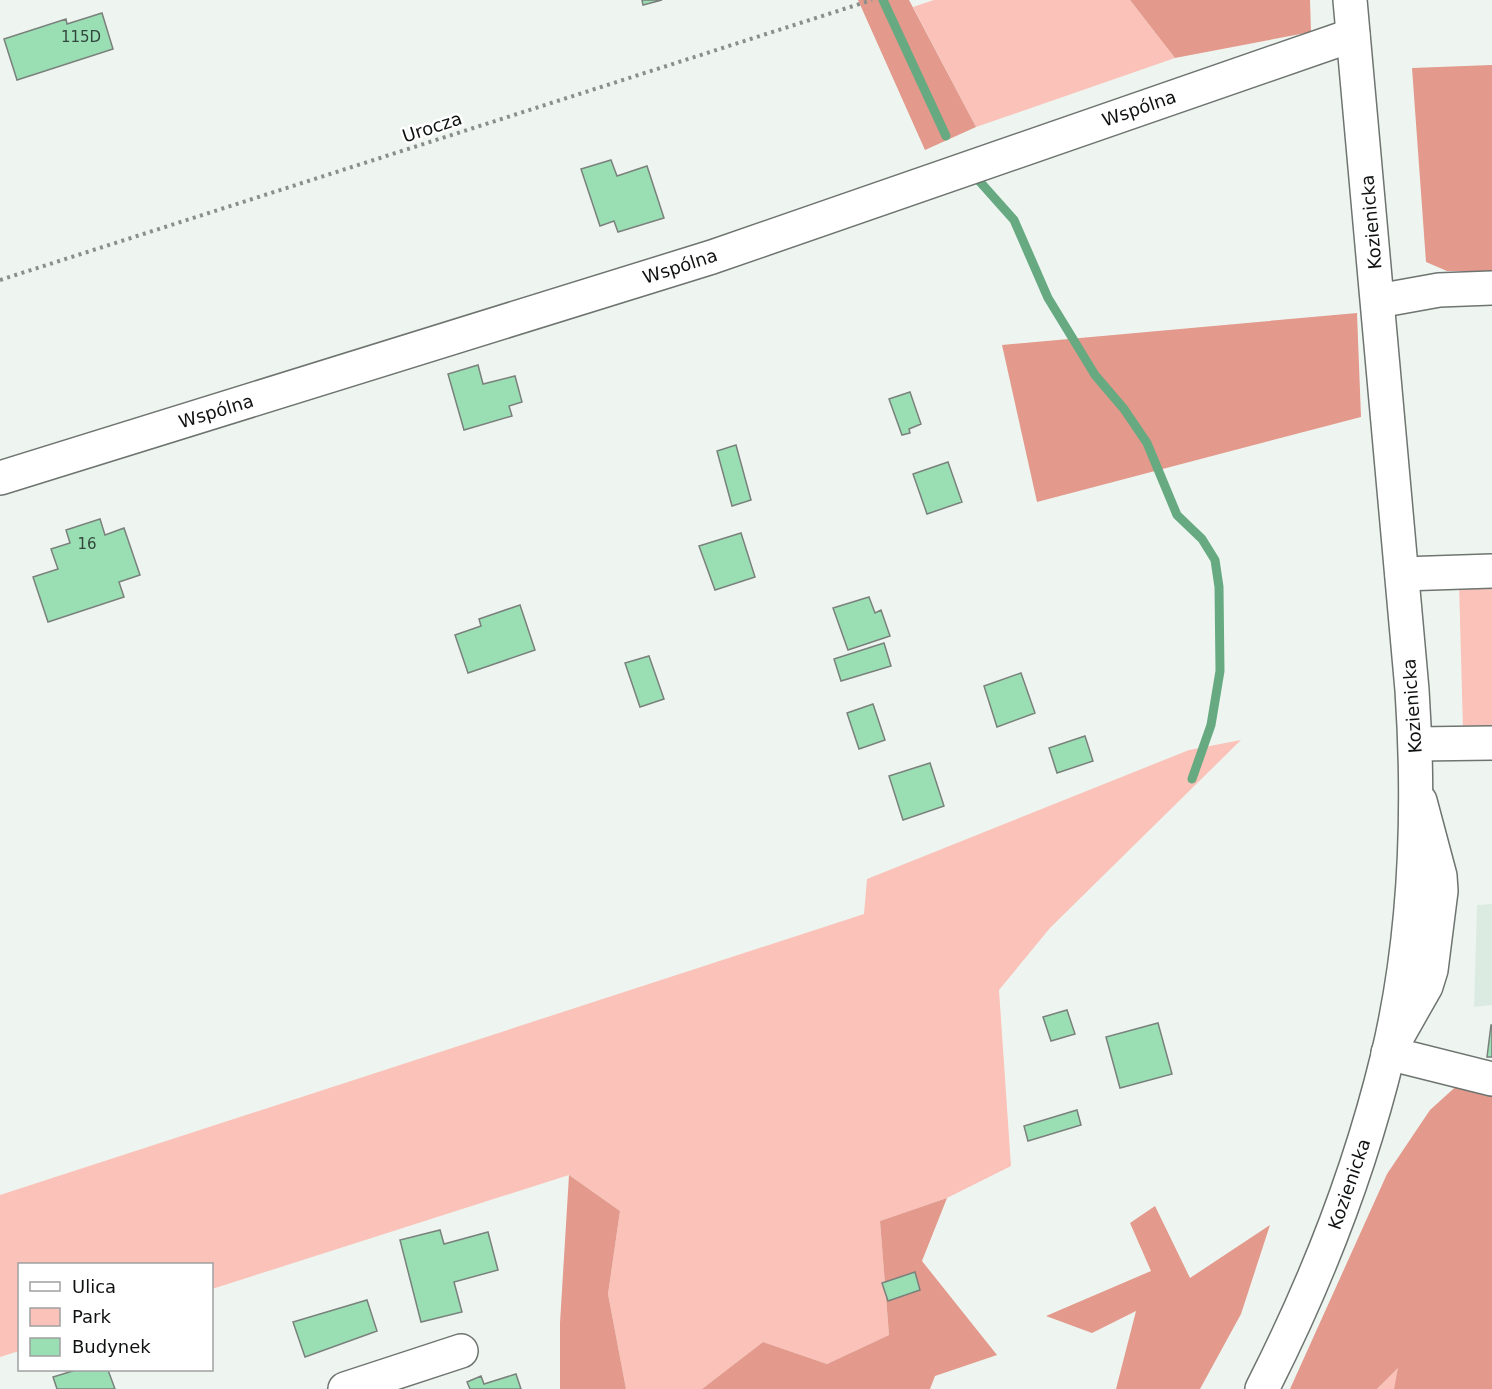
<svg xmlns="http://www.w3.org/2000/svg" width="1492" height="1389" font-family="'DejaVu Sans',sans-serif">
	<rect width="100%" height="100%" fill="#eef5f0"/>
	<path fill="#dcebe1" d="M1492,904V1005L1474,1007L1477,905Z"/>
	<path fill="#fac2b8" d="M934,0H1130L1175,58L976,127L913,7Z
		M1459,583H1492V730H1463Z
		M1241,740L1050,928L999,990L1011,1166L947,1198L880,1221L889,1335L827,1364L763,1342L702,1389H626L608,1294L620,1211L569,1175L212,1289V1264H20L19,1351L0,1357V1195L864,914L867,879L1189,750Z
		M1399,1367L1394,1389H1377Z"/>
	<path fill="#e3998b" d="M858,0H909L976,127L925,150Z
		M1130,0H1310L1311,32L1175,58Z
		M1492,65V271H1447L1426,262L1412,68Z
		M1357,313L1361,417L1037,502L1002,345Z
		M1462,1081L1492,1091V1389H1394L1398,1368L1377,1389H1290L1387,1174L1430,1110Z
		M569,1175L620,1211L608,1294L626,1389H560V1323Z
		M947,1198L922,1261L997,1355L935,1376L930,1389H702L763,1342L827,1364L889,1335L880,1221Z
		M1155,1206L1190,1278L1270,1225L1241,1314L1200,1389H1116L1136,1311L1092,1333L1046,1316L1151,1271L1130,1223Z"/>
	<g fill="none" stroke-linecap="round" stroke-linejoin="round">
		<path stroke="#67aa82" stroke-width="9" d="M883,0L946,136
			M973,174L1014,220L1048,298L1095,375L1124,409L1147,443L1177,515L1202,539L1215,560L1219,587L1220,671L1211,725L1192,779"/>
	</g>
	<path fill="#9adfb4" stroke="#7a817c" stroke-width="1.5" d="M642,0H662L643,5Z
		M102,13L113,49L17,80L4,39L66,19L67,24Z
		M611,160L617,176L647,166L664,218L618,232L614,221L600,226L581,169Z
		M478,365L483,384L515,376L522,402L509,406L512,416L464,430L448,374Z
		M910,392L921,424L909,429L910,433L902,435L889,399Z
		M736,445L751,500L732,506L717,451Z
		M948,462L962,502L927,514L913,474Z
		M100,519L105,535L124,528L140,575L119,582L124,597L48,622L33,577L58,569L51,549L70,543L66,530Z
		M741,533L755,577L715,590L699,546Z
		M869,597L875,613L881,610L890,636L848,650L833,608Z
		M520,605L535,650L468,673L455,635L481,626L479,619Z
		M884,643L891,666L841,681L834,659Z
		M649,656L664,699L640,707L625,663Z
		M1021,673L1035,713L997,727L984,686Z
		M873,704L885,740L859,749L847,713Z
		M1085,736L1093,761L1057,773L1049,748Z
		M930,763L944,806L903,820L889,776Z
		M1067,1010L1075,1034L1051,1041L1043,1017Z
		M1158,1023L1172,1074L1120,1088L1106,1037Z
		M1491,1025H1492V1057H1487Z
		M1077,1110L1081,1125L1028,1141L1024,1126Z
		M440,1230L444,1244L488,1232L498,1270L454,1282L462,1312L421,1322L400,1240Z
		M915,1272L920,1290L888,1301L882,1283Z
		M367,1300L377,1331L305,1357L293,1322Z
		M76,1370H108L115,1389H57L53,1377Z
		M516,1374L521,1389H470L467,1382L481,1376L484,1384Z"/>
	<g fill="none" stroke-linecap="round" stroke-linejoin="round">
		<g stroke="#6e7470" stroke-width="36">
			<path id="minor" d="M1378,301L1439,290L1492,288
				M0,478L712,257L1353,35
				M1402,574L1492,571
				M1416,744L1492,743
				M1420,801L1440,876L1441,891L1431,970L1426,986L1388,1053L1492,1079
				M345,1389L461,1351"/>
		</g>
		<g stroke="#6e7470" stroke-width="36">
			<path id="major" d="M1262,1389C1316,1283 1360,1171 1388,1055C1416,937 1420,810 1412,690L1350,0"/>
		</g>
		<path stroke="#8a8f8c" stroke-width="4" stroke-dasharray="3 4.5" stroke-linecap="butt" d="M0,280L872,0"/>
		<use href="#minor" stroke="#fff" stroke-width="33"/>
		<use href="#major" stroke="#fff" stroke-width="33"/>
	</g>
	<g text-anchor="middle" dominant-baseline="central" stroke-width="5" stroke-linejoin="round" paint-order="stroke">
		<g font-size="15" fill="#32453a">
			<text x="81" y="37">115D</text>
			<text x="87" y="544">16</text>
		</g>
		<g font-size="18" fill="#101211" stroke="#fff">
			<text transform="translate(1139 108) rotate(-19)">Wspólna</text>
			<text transform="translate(432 127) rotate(-18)">Urocza</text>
			<text transform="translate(1371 222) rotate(-95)">Kozienicka</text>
			<text transform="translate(680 266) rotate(-18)">Wspólna</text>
			<text transform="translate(216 411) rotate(-17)">Wspólna</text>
			<text transform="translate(1412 706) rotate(-94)">Kozienicka</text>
			<text transform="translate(1349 1184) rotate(-71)">Kozienicka</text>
		</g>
	</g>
	<rect x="18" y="1263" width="195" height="108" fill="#ffffff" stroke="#9fa0a0" stroke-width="1.5"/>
	<rect x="30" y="1282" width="30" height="9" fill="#ffffff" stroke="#9fa0a0" stroke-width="1.5"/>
	<text x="72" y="1293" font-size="18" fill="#101211">Ulica</text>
	<rect x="30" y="1308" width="30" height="18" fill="#fac2b8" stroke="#9fa0a0" stroke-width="1.5"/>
	<text x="72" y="1323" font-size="18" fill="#101211">Park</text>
	<rect x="30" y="1338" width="30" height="18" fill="#9adfb4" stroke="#9fa0a0" stroke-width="1.5"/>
	<text x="72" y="1353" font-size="18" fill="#101211">Budynek</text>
</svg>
